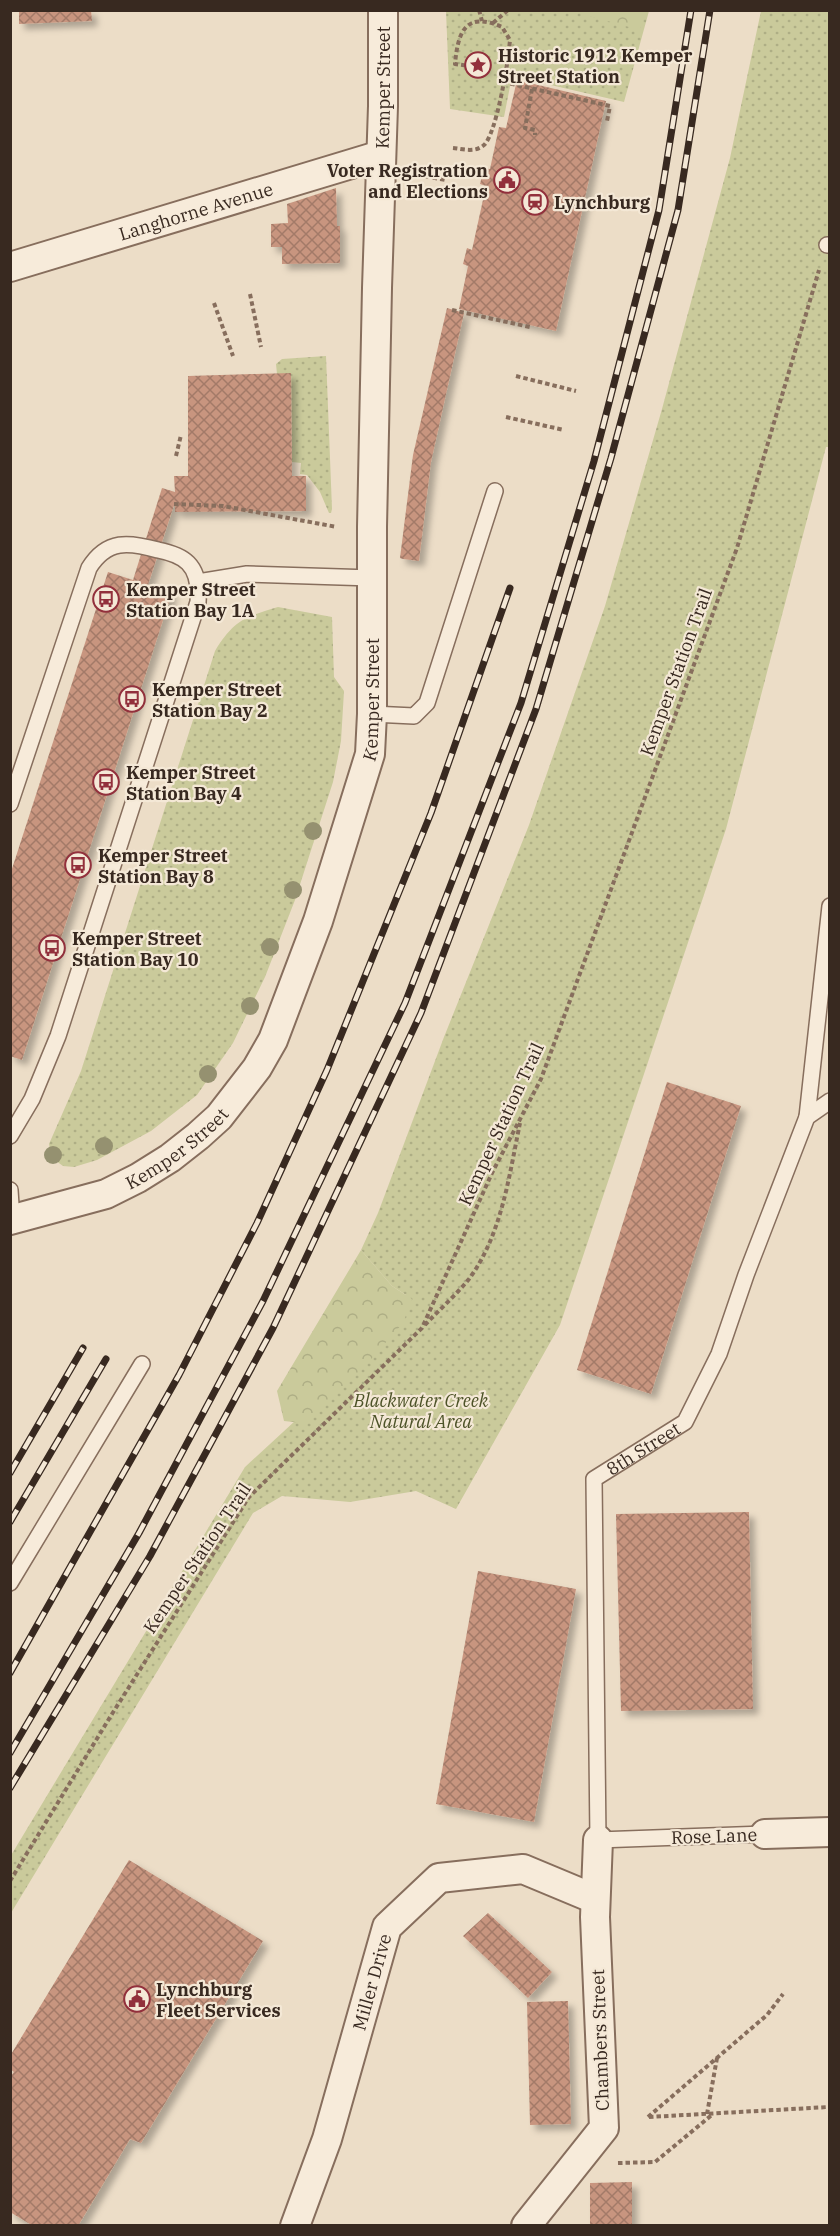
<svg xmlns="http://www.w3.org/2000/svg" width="840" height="2236" font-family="'IBM Plex Serif',serif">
	<defs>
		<pattern id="green-dots" width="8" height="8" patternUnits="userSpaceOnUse" patternTransform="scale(1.5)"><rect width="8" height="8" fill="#caca9b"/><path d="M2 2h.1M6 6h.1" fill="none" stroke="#aeae85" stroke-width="1.8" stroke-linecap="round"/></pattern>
		<pattern id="forest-crowns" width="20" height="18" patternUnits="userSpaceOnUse" patternTransform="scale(1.5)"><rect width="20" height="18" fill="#caca9b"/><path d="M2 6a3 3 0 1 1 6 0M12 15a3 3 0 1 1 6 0" fill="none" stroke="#aeae85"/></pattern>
		<pattern id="building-cross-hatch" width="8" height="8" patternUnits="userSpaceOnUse" patternTransform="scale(1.5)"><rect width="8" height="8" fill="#c8957f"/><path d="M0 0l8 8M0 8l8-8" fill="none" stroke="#a37a68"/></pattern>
		<filter id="shadow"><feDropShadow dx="5.5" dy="5.5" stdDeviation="3" flood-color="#0004"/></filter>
	</defs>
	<rect width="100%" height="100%" fill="#ecddc7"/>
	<path fill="url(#green-dots)" d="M446,11H649L624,102L512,76L504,117L450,109Z
		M761,11H829V447H826L726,829L560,1325L456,1509L416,1491L350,1502L282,1496L253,1513L11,1913L10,1857L245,1467L334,1385L406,1295L392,1286L361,1250L378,1213L444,1037L529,825L605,606L662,409L730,158Z
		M326,356L332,509L331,513H329L320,492L307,475L300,474L301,463L292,462L291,374H277L276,364L282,359Z
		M278,607L332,617L334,677L344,691L341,741L333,782L295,900L265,977L233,1043L197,1095L151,1131L97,1160L74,1167L63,1166L52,1158L49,1144L81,1071L215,651C234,620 245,617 278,607Z"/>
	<path fill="url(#forest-crowns)" d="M583,11V10L645,11L640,30L582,14Z
		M361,1250L392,1286L412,1299L403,1323L364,1367L302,1423L284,1421L277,1391Z"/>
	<path fill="url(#building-cross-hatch)" filter="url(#shadow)" d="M19,10H91L92,21L19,24Z
		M476.5 66a4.5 4.5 0 1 1 9 0a4.5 4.5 0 1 1-9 0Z
		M517,80L606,101L556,331L459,309L468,266L463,264L467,248L472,250L486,186L480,184L484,168L490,169L499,127L506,128Z
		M336,188L337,226H340V263L282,264V247H271V224L288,223L287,204Z
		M447,308L464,313L431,462L419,561L403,559L400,558L413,455Z
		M291,373L292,476H306V511L175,512V502L148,585L172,592L22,1060L10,1056V875L108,572L133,580L162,488L175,492L174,476H188V376Z
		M667,1082L741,1106L651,1394L577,1370Z
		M749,1512L753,1709L621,1711L616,1514Z
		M478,1571L576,1589L534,1822L436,1804Z
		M129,1860L263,1941L141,2143L130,2139L78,2226H33L10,2212V2077L14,2072L10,2069V2056Z
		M488,1913L552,1972L528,1998L463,1936Z
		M568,2001L571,2124L530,2125L527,2002Z
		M632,2182V2226H590V2183Z"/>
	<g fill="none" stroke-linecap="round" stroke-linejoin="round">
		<g stroke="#876e5d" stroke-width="18">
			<g id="service">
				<path d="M827,245H830"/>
				<path d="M198,582L247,574L372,578"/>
				<path d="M372,714L414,716L427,703L495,491"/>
				<path d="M10,804L89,568C107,539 129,542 158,550C168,552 180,555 188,563C198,573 199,589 198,602L58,1036L32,1099L10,1136"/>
				<path d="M807,1117L830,906"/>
				<path d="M10,1190L12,1220"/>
				<path d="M10,1583L142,1364"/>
				<path id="s1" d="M765,1834L598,1840L594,1479L685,1422L719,1354L746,1275L807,1117L830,1101"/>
			</g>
		</g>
		<g stroke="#876e5d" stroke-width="32">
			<g id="minor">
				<path id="s2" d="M10,267L381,155"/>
				<path id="s3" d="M10,1220L106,1194L138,1178L170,1158L198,1136L219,1117L257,1068L273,1040L318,921L370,754L372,714V527L377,288L383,106V10"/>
				<path d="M765,1834L830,1832"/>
				<path id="s4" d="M295,2226L327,2139L387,1927L439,1878L523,1869L595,1899"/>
				<path d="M526,2226L604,2128L595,1917L598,1840"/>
			</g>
		</g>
		<path stroke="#876e5d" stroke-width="4" stroke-dasharray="4.5 3" stroke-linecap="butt" d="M479,10L482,21
			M493,23L508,10
			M503,82L610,106L607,121
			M532,89L525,128L535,130V135
			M453,148C463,149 475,153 484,145C496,134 507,68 509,50L510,40L502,27C466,11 458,31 455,64L470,66
			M418,175L446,180
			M250,294L261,347
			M214,303L233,356
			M452,310L530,327L531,325
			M516,376L576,391
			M506,417L564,430
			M176,456L181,435
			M174,504L223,506L337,527
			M425,1325C439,1310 456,1295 469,1279C502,1234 509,1176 520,1123
			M10,1881L112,1714L249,1497L422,1328L492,1173L541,1079L737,548L819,270
			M707,2114L717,2058
			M648,2117L767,2015L783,1994
			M649,2117L828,2107
			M618,2163L655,2162L713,2114"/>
		<use href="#service" stroke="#f7ebda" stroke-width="15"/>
		<use href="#minor" stroke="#f7ebda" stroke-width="28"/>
		<g stroke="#382920" stroke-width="7">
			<path id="rail" d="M10,1473L83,1348
				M10,1522L106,1359
				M10,1673L179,1375L257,1223L327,1070L431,813L510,588
				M10,1753L139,1533L263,1301L405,1003L521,703L594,461L659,210L691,10
				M10,1788L150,1556L273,1328L421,1013L536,709L611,458L678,210L710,10"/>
		</g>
		<use href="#rail" stroke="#f4e8d6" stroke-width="4.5" stroke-dasharray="14" stroke-linecap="butt"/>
	</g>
	<g fill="#959170">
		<circle cx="313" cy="831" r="9"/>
		<circle cx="293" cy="890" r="9"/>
		<circle cx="270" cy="947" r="9"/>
		<circle cx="250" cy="1006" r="9"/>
		<circle cx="208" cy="1074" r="9"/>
		<circle cx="104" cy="1146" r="9"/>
		<circle cx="53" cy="1155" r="9"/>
	</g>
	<defs>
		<g id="sight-ring" transform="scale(1.35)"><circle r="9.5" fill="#f4e8d6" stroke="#92303c" stroke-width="1.5"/><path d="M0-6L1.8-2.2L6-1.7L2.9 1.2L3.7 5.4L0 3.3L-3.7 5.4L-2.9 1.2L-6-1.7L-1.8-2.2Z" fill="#92303c"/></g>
		<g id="civic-ring" transform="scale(1.35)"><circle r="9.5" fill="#f4e8d6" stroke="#92303c" stroke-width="1.5"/><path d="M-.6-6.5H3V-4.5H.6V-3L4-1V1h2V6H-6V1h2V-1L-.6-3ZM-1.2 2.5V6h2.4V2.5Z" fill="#92303c"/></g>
		<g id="station-ring" transform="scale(1.35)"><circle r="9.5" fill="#f4e8d6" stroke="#92303c" stroke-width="1.5"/><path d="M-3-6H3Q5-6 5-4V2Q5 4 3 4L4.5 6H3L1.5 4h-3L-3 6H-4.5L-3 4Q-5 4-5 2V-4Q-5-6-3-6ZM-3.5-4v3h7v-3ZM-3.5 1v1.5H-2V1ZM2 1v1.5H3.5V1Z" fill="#92303c"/></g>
		<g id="bus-ring" transform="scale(1.35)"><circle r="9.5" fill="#f4e8d6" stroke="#92303c" stroke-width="1.5"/><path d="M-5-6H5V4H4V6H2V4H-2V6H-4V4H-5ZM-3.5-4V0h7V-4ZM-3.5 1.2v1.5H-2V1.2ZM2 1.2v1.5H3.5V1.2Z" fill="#92303c"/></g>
	</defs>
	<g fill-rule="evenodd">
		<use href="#sight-ring" x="478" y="65"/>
		<use href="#civic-ring" x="507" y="180"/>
		<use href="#station-ring" x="535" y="202"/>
		<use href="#bus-ring" x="106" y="599"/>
		<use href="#bus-ring" x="132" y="699"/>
		<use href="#bus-ring" x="106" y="782"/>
		<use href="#bus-ring" x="78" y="865"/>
		<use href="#bus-ring" x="52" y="948"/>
		<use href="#civic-ring" x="137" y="1999"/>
	</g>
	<g text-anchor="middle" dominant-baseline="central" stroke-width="4.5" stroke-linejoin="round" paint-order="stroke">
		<g font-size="18" font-weight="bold" fill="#382920" stroke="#f4e8d6" text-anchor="start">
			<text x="498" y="55">Historic 1912 Kemper<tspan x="498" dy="21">Street Station</tspan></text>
			<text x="488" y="170" text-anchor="end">Voter Registration<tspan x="488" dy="21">and Elections</tspan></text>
			<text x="554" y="202">Lynchburg</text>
			<text x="126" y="589">Kemper Street<tspan x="126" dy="21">Station Bay 1A</tspan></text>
			<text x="152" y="689">Kemper Street<tspan x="152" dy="21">Station Bay 2</tspan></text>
			<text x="126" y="772">Kemper Street<tspan x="126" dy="21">Station Bay 4</tspan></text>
			<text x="98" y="855">Kemper Street<tspan x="98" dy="21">Station Bay 8</tspan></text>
			<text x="72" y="938">Kemper Street<tspan x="72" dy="21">Station Bay 10</tspan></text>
			<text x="156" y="1989">Lynchburg<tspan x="156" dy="21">Fleet Services</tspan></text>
		</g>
		<g font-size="18" fill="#382920" stroke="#f4e8d6">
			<text stroke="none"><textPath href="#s3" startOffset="1300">Kemper Street</textPath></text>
			<text stroke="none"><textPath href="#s2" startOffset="194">Langhorne Avenue</textPath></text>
			<text transform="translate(676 672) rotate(-70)">Kemper Station Trail</text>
			<text stroke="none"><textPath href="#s3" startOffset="688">Kemper Street</textPath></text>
			<text transform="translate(501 1124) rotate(-65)">Kemper Station Trail</text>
			<text stroke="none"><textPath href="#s3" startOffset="184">Kemper Street</textPath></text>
			<text stroke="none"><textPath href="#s1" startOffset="586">8th Street</textPath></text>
			<text transform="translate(197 1558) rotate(-56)">Kemper Station Trail</text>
			<text transform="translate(714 1836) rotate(-2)">Rose Lane</text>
			<text stroke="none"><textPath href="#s4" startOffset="256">Miller Drive</textPath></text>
			<text transform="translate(600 2040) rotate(-92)">Chambers Street</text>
		</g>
		<g font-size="18" font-style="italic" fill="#4d5328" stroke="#f4e8d6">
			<text x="421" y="1400">Blackwater Creek<tspan x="421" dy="21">Natural Area</tspan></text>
		</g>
	</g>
	<rect width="840" height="2236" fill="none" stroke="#382920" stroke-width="24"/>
</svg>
